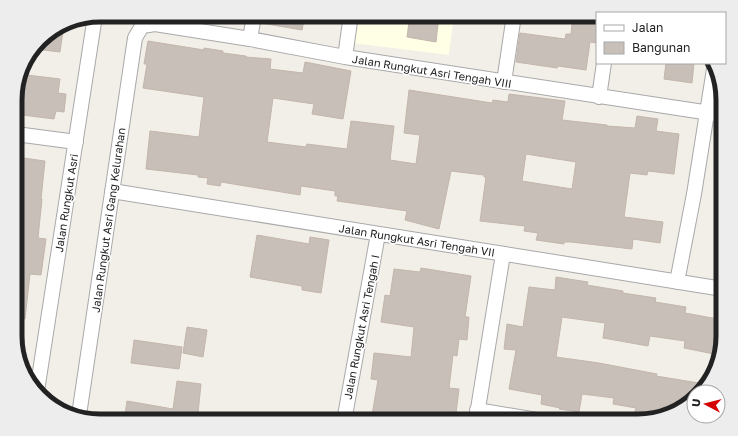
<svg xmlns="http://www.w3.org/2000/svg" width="738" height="436" font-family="'Golos Text',sans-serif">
	<rect width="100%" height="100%" fill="#f2efe9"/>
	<path fill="#ffffe5" d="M355,15H454L449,55L352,43Z"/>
	<path fill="#c7bfb8" stroke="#c4b6ab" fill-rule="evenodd" d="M262,15H305L302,30L261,23Z
		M410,15H439L436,42L407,37Z
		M573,15H597V43L590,42L586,70L558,66L557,68L516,62L520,33L565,39L566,34H571Z
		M64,24L60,52L35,49L44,36Z
		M148,41L204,50V48L223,51V53L246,56V57L271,59L270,69L303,73L305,62L351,71L343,119L312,114L314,104L273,98L267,142L306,147L307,144L347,149L351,121L394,126L390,160L416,164L420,135L404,133L409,90L492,103L493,100L508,102L509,94L565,101L562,120L607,125V126L635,128L637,116L658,119L656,131L679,134L674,174L648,171L647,175L630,173L624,217L663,222L660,243L633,239L632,249L571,242H564V244L536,240L538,233L524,231L525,226L480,221L486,177H484V175L451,171L439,229L405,220L407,211L337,201L338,196H335V191L301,186L300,195L221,182L220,186L207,184L208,178L198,177V175L146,169L150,131L199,137L204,97L143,88L147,64H144ZM526,154L576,162L572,189L522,181Z
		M666,63H694L692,83L664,79Z
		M27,75L60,79L58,93L66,94L64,112L56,111L54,119L22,115L23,107L16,106V88L25,89Z
		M16,157L45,161L41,199H42L38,238L46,239L41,275L30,274L25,319H16Z
		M257,235L309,244L310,237L329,240L321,293L302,290V286L250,277Z
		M421,268L471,276L465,317H469L467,340L459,339L457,356L453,355L449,388L459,389L456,413L450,412L449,421H371L378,380L371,379L374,353L411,357L414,327L381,322L385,295L390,296L394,269L420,272Z
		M556,277L588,282L587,285L623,291V293L656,298L655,302L686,307L685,313L723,320V341L719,355L684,348L685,341L650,336L648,346L603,338L605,323L562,317L556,357L599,363L657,374L656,376L705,384L698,392H694V396L680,409L653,418L634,415L636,408L613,404L614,398L582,394L579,412L559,409L560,408L541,404L542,395L509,389L516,350L504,349L507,324L523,327L529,287L555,290Z
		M187,327L207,330L203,357L183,353Z
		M134,340L182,347L179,369L131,363Z
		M177,381L201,384L198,413H201L200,421H124L127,401L173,409Z"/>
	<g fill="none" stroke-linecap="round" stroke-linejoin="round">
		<g stroke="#a9a9a9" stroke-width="8">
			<path id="lane" d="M236,421L242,418L265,421"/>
		</g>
		<g stroke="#a9a9a9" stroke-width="16">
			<path id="street" d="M250,39L254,15
				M345,57L351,15
				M504,82L514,15
				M599,97L604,63
				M16,134L76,142
				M112,191L723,289
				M677,282L694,194L714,69
				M37,391L95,16
				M477,410L543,421
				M79,415L135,38L142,26L155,24L250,39L345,57L723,115
				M344,421L378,234
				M476,421L503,254"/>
		</g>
		<use href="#lane" stroke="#fff" stroke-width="7"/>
		<use href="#street" stroke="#fff" stroke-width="14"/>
	</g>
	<g text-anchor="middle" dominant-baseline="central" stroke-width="3.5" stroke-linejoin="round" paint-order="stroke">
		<g font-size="11" fill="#222" stroke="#fff">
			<text transform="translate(432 71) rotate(9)">Jalan Rungkut Asri Tengah VIII</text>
			<text transform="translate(66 203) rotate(-81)">Jalan Rungkut Asri</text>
			<text transform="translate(108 220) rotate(-82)">Jalan Rungkut Asri Gang Kelurahan</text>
			<text transform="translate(417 240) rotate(9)">Jalan Rungkut Asri Tengah VII</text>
			<text transform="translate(361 327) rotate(-79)">Jalan Rungkut Asri Tengah I</text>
		</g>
	</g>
	<path d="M0 0H738V436H0ZM100 22H638A78 78 0 0 1 716 100V336A78 78 0 0 1 638 414H100A78 78 0 0 1 22 336V100A78 78 0 0 1 100 22Z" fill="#ededed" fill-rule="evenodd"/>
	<path fill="none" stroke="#222" stroke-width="5" d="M100 22H638A78 78 0 0 1 716 100V336A78 78 0 0 1 638 414H100A78 78 0 0 1 22 336V100A78 78 0 0 1 100 22Z"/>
	<rect x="596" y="12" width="130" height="52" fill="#ffffff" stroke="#a7a7a7"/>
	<rect x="604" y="25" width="20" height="6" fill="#ffffff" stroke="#a7a7a7"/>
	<text x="632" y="32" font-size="12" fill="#222222">Jalan</text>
	<rect x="604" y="42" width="20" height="12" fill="#c7bfb8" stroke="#a7a7a7"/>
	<text x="632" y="52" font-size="12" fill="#222222">Bangunan</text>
	<g transform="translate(706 404) rotate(277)"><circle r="19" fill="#ffffff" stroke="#a7a7a7"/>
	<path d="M0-3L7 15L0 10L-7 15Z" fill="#d40000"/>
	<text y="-6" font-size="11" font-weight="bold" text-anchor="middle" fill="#222222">U</text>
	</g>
</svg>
